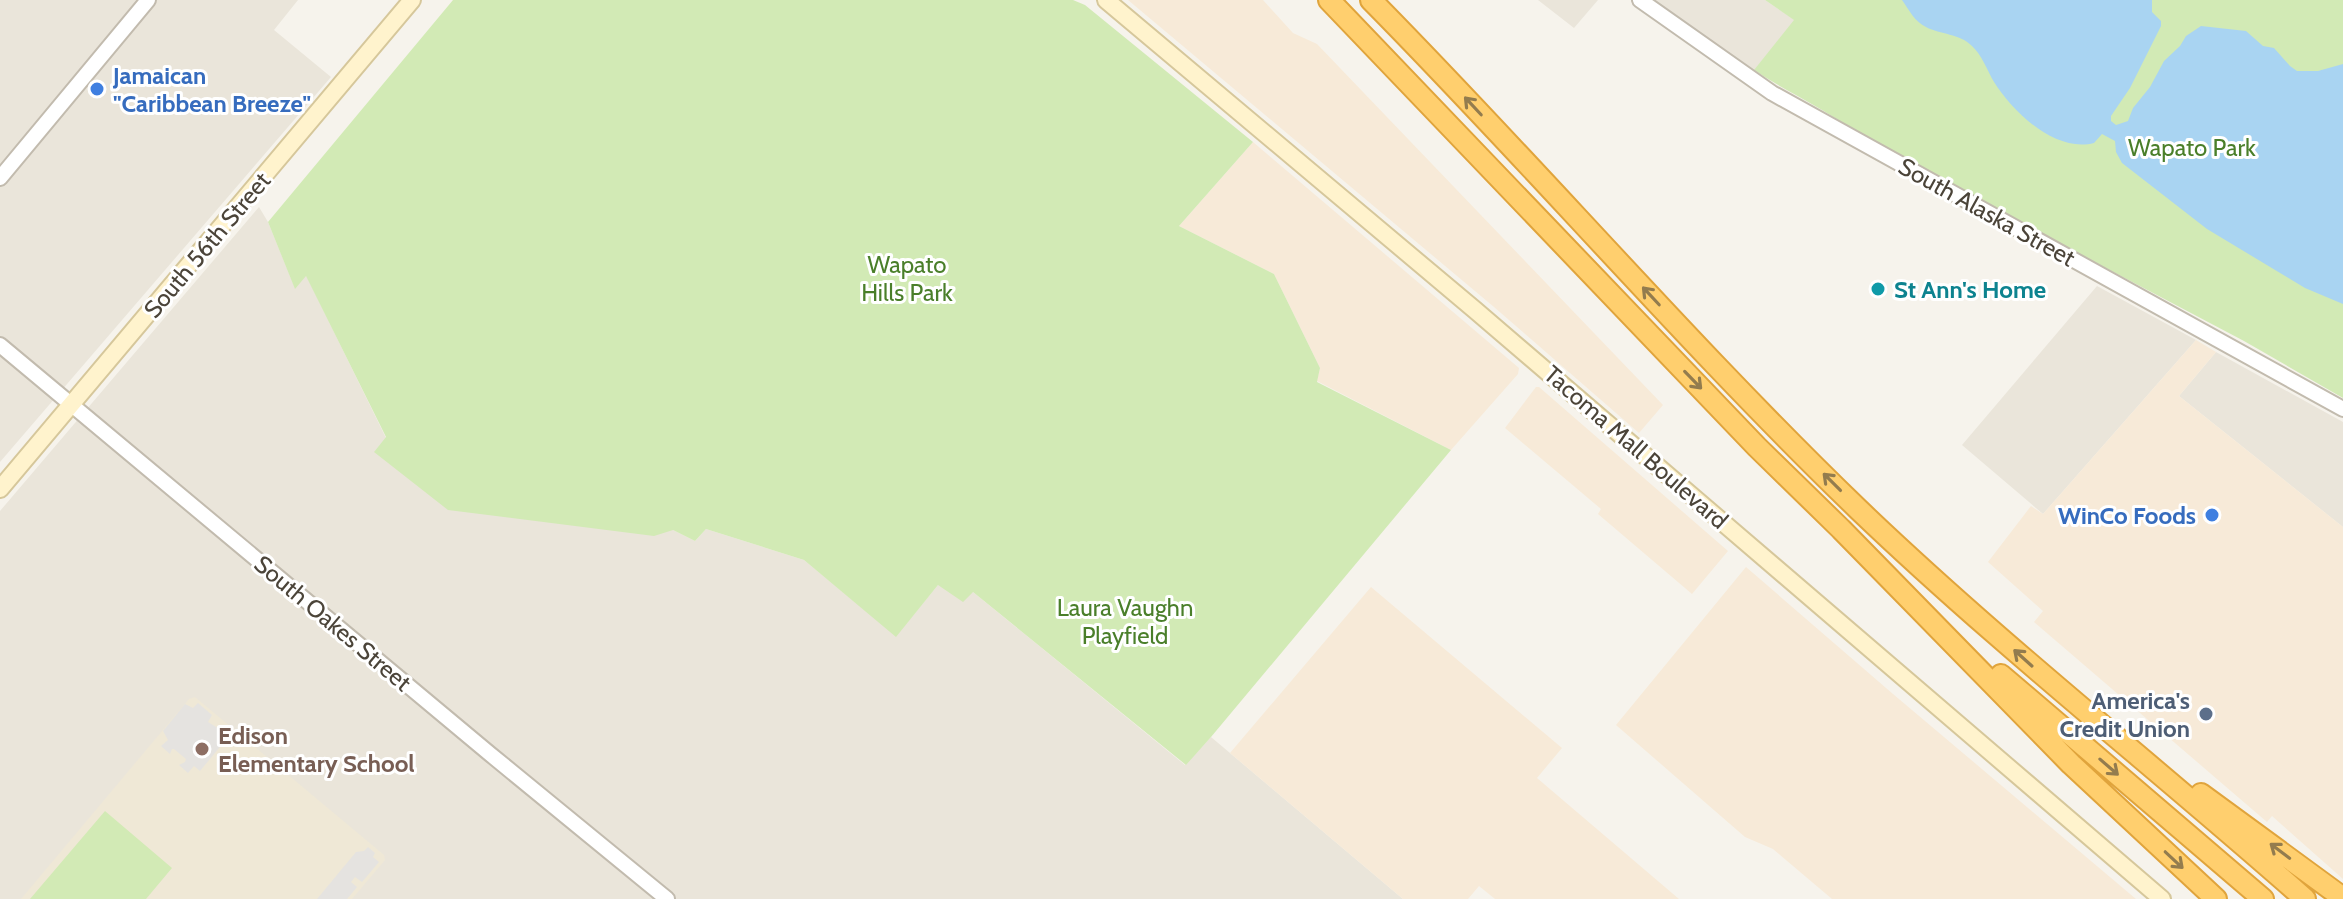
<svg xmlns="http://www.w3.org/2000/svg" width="2343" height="899" font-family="Cabin,sans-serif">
	<rect width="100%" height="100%" fill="#f6f3ec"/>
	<path fill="#eae5da" d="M0,0H298L274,30L331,77L0,462Z
		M1538,0H1598L1574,28Z
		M1640,0H1765L1795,20L1748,78Z
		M259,207L268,222L295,288L306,275L386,438L375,451L673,530L695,541L706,529L804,560L896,636L938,585L973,592L1185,765L1211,737L1403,899H0V511Z
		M2097,286L2196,340L2043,514L1962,445Z
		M2216,352L2343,422V527L2179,396Z"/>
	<path fill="#f7ead8" d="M1128,0H1263L1293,33L1317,44L1663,405L1639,433L1494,307Z
		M1253,142L1519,368L1518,374L1451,450L1317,381L1320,368L1274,274L1179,226Z
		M2196,340L2216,352L2179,396L2343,527V879L2272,816L2267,822L2034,622L2043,611L1988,562L2031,506L2043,514Z
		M1536,387H1539L1728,551L1692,594L1598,514L1601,509L1505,428Z
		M1746,567L1893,694L2136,899H1832L1773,849L1745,837L1616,725Z
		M1371,587L1562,748L1537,778L1679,899H1495L1479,886L1468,899H1403L1230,753Z"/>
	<path fill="#efe8d6" d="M195,697L384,855L385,860L352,899H21L189,699Z"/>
	<path fill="#d2eab5" d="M453,0H1073L1085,5L1253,142L1179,226L1274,274L1320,368L1317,382L1451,450L1211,737L1186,765L973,592L963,602L938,585L896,637L804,560L706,529L695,541L673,530L654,536L448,510L374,452L386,437L306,276L295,289L268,222Z
		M1765,0H2343V398L2244,341L2047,237L1850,128C1820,106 1785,91 1754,70L1794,20Z
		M105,811L172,868L146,899H30Z"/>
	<path fill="#e5e3e0" d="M198,703L212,715L208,722L221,730L218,737L224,742L200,771L194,766L188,773L179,765L185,762L186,759L174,749H172L170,754L161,746L168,740L163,731L185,704L193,708Z
		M368,847L375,853L373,857L379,862L362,882L355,877L351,882L357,887L347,899H317L356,852L364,851Z"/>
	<path fill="#a9d4f2" d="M1902,0H2152V12L2161,21V26L2130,88L2111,116V121L2116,125L2128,121L2133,108L2150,87L2164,61L2180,46L2186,36L2201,26L2246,31L2263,46L2274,48L2290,66L2297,71H2318L2343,64V304L2305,288L2207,229L2122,163L2116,152L2115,141L2102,134L2094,143C2055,153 2013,112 1994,82C1987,70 1982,55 1972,46C1959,33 1941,35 1926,27C1915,22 1909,10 1902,0Z"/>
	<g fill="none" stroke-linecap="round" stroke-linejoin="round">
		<g stroke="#c2bbae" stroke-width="18">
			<path id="tertiary" d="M1640,0L1772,93L2343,409
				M0,178L148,0
				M0,345L490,754L667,899"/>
		</g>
		<g stroke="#d6c79b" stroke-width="20">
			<path id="secondary" d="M1106,0L1475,310L2162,899
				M0,489L412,0"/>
		</g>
		<g stroke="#e0a43c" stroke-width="24">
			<path id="motorway" d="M1329,0L1757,447L1841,529L2071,764L2216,899
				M1371,0C1536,167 1689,346 1858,509C2001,646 2157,768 2305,899
				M2001,675L2263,899
				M2201,794L2343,898"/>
		</g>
		<use href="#tertiary" stroke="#fff" stroke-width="14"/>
		<use href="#secondary" stroke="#fff3cd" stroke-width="16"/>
		<use href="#motorway" stroke="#ffcf6e" stroke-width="20"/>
	</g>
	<defs><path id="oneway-shaft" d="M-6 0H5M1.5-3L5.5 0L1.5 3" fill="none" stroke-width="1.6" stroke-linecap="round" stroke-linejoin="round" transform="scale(2)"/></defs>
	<g stroke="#937c4e">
		<use href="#oneway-shaft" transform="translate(1473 106) rotate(-133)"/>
		<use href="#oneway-shaft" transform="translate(1651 296) rotate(-133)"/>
		<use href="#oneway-shaft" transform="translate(1693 380) rotate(46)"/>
		<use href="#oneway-shaft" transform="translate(1832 482) rotate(-135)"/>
		<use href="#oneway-shaft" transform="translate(2023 658) rotate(-138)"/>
		<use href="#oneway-shaft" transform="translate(2109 767) rotate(41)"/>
		<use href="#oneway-shaft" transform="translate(2280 851) rotate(-143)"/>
		<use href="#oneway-shaft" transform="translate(2174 860) rotate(43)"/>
	</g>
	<g fill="#3f7fe0" stroke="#fff" stroke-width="3">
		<circle cx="97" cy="89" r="8"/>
		<circle cx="2212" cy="515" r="8"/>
	</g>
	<circle fill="#0f9aa8" stroke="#fff" stroke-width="3" cx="1878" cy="289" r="8"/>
	<circle fill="#5c6f8a" stroke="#fff" stroke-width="3" cx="2206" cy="714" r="8"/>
	<circle fill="#8d6e63" stroke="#fff" stroke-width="3" cx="202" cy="749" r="8"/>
	<g text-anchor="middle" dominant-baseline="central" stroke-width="6" stroke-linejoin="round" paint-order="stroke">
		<g font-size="24" font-weight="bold" fill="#366cbe" stroke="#fff" text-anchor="start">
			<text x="113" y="75">Jamaican<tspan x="113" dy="28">"Caribbean Breeze"</tspan></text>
			<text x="2196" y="515" text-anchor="end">WinCo Foods</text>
		</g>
		<g font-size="24" fill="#4a7f2a" stroke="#fff">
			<text x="2192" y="147">Wapato Park</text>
			<text x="907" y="264">Wapato<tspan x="907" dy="28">Hills Park</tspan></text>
			<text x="1125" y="607">Laura Vaughn<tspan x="1125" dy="28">Playfield</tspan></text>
		</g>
		<g font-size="24" fill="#4b4439" stroke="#fff">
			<text transform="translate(1987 212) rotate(29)">South Alaska Street</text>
			<text transform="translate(207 245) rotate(-50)">South 56th Street</text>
			<text transform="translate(1636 447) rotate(41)">Tacoma Mall Boulevard</text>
			<text transform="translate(333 623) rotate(40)">South Oakes Street</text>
		</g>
		<g font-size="24" font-weight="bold" fill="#0d838f" stroke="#fff" text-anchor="start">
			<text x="1894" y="289">St Ann's Home</text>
		</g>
		<g font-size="24" font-weight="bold" fill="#4e5e75" stroke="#fff" text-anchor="end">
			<text x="2190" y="700">America's<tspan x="2190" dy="28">Credit Union</tspan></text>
		</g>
		<g font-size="24" font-weight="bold" fill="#785e54" stroke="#fff" text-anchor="start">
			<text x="218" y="735">Edison<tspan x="218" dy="28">Elementary School</tspan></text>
		</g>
	</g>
</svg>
